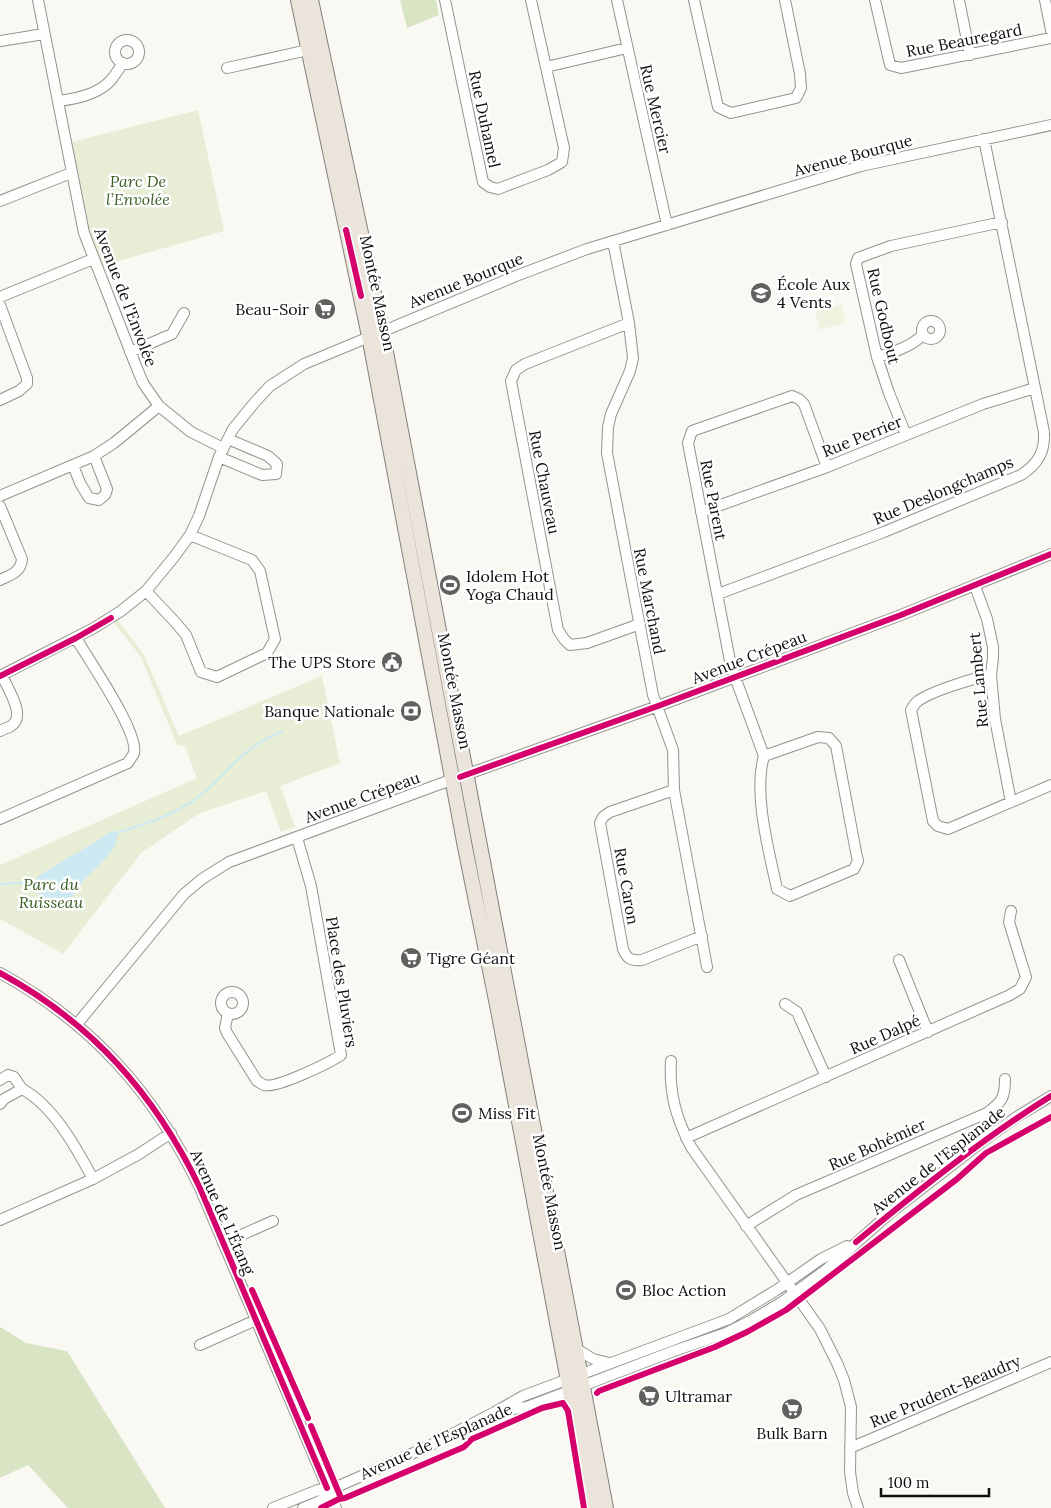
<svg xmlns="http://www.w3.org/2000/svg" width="1051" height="1508" font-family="Lora,serif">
	<rect width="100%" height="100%" fill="#faf8f3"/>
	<path fill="#e7eed5" d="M198,110L224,231L94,268L64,144Z
		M116,618L144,655L179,736L322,676L340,763L280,786L295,827L281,832L266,791L200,813L141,853L63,954L0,919V865L197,778L185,746L177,745L141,657L113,621Z"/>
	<path fill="#d8e4c4" d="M400,0H436L439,15L407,28Z
		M0,1327L26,1343L67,1351L165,1508H68L28,1465L0,1478Z"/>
	<path fill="#eff2df" d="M841,304L846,322L820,330L815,312Z"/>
	<path fill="#cde9f1" d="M113,831H116C122,848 96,867 86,878C77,888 71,900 60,908C46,906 30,891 38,876Z"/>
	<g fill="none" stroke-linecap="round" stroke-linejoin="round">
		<path stroke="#cde9f1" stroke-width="2" d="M117,833C147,823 176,815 201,795C231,770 242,747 282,732
			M0,884L35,882"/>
		<g stroke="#949391" stroke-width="12">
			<path id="minor" d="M38,0L84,233L134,361L143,383L159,406L191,432L223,448
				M445,0L483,182L490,187L498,189L548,170L562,162L564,148L531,0
				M617,0L667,225
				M694,0L718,107L731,113L796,98L801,88L800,74L785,0
				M875,0L890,65L901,68L1051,38
				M959,0L970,55
				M1045,0L1051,30
				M115 52a12 12 0 1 1 24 0a12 12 0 1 1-24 0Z
				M0,41L44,34
				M546,67L627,48
				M227,68L308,50
				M58,101C76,99 99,94 111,80C115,75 119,69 123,63
				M0,201L71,173
				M613,241L629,323L633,358L630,371L611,414L608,427L607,453L653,695L673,750L674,790L707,967
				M0,297L93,259
				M0,305L27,378V384L19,391L0,400
				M922 330a9 9 0 1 1 18 0a9 9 0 1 1-18 0Z
				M629,323L525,364L516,370L511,381L558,630L564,639L570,645L587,643L640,624
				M130,352L172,334L184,313
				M877,357C894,352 910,347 923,335
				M906,435L889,393L877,357L856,264L858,258L891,246L1002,222
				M219,457L262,475L276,474L277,464L268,456L228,439
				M73,465L80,483L89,498L99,500L105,495L107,489L94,456
				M0,496L94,456L114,443L159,406
				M0,506L22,559C21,572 11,575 0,580
				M701,512L827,467L983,404L1035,388
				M975,586L987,619L993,647V658L991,675L995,719L1011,802
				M146,591L176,623L186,635L201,672L217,677L267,653L275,639L260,571L252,560L190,535
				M718,594L884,532L1021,475C1038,464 1045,452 1044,432L984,139
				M991,675C974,678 932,691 918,701C915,703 913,707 911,710L933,821L938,826L948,829L1051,785
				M0,676L94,628L121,611L146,591L174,557L190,535L199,516L219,457L233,429L255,402L270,386L304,364L516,276L587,249L861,166L1051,125
				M0,731C3,729 8,728 11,726C27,716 7,688 2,675
				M764,756C753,794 769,851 777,889L790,896L854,869L858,861L856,852L836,746L829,738L818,737L764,756L731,666L688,443L692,431L792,396L799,399L804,404L827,467
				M674,790L610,812L603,817L600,823L623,949C627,959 631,961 642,960L702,936
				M0,819L128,763C129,760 133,756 134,753C139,732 88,659 76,638
				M899,960L928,1032
				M0,973C92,1023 155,1094 200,1188L336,1508
				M221 1003a11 11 0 1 1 22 0a11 11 0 1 1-22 0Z
				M785,1004L797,1012L826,1077
				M228,1013L225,1028L227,1033L257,1081C258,1081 263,1085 264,1085C276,1089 329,1063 341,1055L311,886L297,838
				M77,1024L184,894L202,879L229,862L437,785L658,706L901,615L1051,554
				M671,1061C669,1093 676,1118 691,1147L820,1329L837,1363L844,1380L851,1407L850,1472L853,1493L858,1508
				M0,1080L8,1075L14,1077L22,1089
				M0,1104L4,1099L22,1089C53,1105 77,1149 93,1179
				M686,1138L1010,995L1020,989L1026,977L1009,922L1011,911
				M0,1220L93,1179L139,1154L171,1133
				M746,1226L796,1195L987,1113C1002,1102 1005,1098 1005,1079
				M223,1243L273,1221
				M200,1345L256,1320
				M575,1348L593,1359L609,1363
				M495,1412L527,1407L674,1351L726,1333L752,1320L782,1302L827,1269L890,1213L983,1141L1015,1118L1051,1096
				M850,1448L1051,1362
				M273,1508L318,1490L334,1487
				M303,1508L320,1501L341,1485L427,1447L495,1412L523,1396L729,1319L778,1289L821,1259L847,1246"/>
		</g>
		<g stroke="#82817e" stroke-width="16">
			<path id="major" d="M298,0L369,336L465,847L498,1010L592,1508
				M311,0L382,331L606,1508"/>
		</g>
		<use href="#minor" stroke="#fefefd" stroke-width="10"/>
		<use href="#major" stroke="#eae4db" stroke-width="14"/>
		<g stroke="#fff" stroke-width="9">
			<path id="cycleway" d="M346,230L361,296
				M0,676L76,638L111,618
				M460,777L658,706L901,615L1051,554
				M0,973C92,1023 155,1094 200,1188L327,1488
				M856,1242C919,1190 982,1139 1051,1096
				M252,1290L308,1418
				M597,1393L599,1391L715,1347L747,1332L786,1310L957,1179L986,1153L1051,1117
				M311,1426L341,1498
				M321,1508L339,1499L345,1498L464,1447L472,1439L486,1433L542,1408L563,1403L568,1411L584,1508"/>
		</g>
		<use href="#cycleway" stroke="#d6006c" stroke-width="6"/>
	</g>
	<defs>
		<g id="school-disc" transform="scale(1.125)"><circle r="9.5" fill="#61605e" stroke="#fff"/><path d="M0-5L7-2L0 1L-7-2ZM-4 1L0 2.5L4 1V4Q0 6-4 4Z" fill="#fff"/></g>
		<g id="supermarket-disc" transform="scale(1.125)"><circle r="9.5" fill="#61605e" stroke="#fff"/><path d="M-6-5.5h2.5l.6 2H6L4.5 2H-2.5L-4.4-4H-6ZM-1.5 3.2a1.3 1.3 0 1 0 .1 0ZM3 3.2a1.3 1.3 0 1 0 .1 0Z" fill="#fff"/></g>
		<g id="stadium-disc" transform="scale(1.125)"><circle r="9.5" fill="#61605e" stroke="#fff"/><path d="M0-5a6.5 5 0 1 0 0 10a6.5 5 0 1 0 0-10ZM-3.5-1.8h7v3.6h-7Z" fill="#fff"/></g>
		<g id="civic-disc" transform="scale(1.125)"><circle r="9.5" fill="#61605e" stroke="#fff"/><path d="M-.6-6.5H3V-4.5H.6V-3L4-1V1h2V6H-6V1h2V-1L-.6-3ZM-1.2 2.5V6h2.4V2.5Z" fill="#fff"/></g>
		<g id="bank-disc" transform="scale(1.125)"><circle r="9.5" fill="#61605e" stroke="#fff"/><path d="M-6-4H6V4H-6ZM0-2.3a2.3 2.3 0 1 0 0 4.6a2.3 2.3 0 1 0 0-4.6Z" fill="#fff"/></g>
	</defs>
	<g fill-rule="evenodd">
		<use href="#school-disc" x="761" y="293"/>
		<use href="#supermarket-disc" x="325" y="309"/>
		<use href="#stadium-disc" x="450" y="585"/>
		<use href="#civic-disc" x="392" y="662"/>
		<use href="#bank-disc" x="411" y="711"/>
		<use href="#supermarket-disc" x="411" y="958"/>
		<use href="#stadium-disc" x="462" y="1113"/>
		<use href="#stadium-disc" x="626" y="1290"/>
		<use href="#supermarket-disc" x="649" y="1396"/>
		<use href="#supermarket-disc" x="792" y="1409"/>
	</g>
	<g text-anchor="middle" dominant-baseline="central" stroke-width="5" stroke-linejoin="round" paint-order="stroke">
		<g font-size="16" fill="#0e0e0e" stroke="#fff">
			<text transform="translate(964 40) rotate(-11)">Rue Beauregard</text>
			<text transform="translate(656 109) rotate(77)">Rue Mercier</text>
			<text transform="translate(485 119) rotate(78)">Rue Duhamel</text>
			<text transform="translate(853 155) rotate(-15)">Avenue Bourque</text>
			<text transform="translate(466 280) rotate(-22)">Avenue Bourque</text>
			<text transform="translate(378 293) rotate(78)">Montée Masson</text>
			<text transform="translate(126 297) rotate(69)">Avenue de l'Envolée</text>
			<text transform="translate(884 316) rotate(77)">Rue Godbout</text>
			<text transform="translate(862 436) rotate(-22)">Rue Perrier</text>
			<text transform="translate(545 482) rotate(79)">Rue Chauveau</text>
			<text transform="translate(943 490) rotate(-23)">Rue Deslongchamps</text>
			<text transform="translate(714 500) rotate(79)">Rue Parent</text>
			<text transform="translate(650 601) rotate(79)">Rue Marchand</text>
			<text transform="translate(749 657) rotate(-21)">Avenue Crépeau</text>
			<text transform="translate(978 680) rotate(-95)">Rue Lambert</text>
			<text transform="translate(455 691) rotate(79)">Montée Masson</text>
			<text transform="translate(362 797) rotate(-20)">Avenue Crépeau</text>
			<text transform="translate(627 886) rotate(80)">Rue Caron</text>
			<text transform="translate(342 982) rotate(81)">Place des Pluviers</text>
			<text transform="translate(885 1034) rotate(-24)">Rue Dalpé</text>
			<text transform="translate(877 1144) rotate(-24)">Rue Bohémier</text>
			<text transform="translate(938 1160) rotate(-38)">Avenue de l'Esplanade</text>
			<text transform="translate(550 1192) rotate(79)">Montée Masson</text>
			<text transform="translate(223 1212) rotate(66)">Avenue de L'Étang</text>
			<text transform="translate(945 1391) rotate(-23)">Rue Prudent-Beaudry</text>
			<text transform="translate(436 1441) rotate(-24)">Avenue de l'Esplanade</text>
		</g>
		<g font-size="16" font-style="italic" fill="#395f25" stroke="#fff">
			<text x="138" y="181">Parc De<tspan x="138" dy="18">l’Envolée</tspan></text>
			<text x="51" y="884">Parc du<tspan x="51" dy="18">Ruisseau</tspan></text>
		</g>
		<g font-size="16" fill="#0e0e0e" stroke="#fff" text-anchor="start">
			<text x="777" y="284">École Aux<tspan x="777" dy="18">4 Vents</tspan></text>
			<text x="309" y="309" text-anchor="end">Beau-Soir</text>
			<text x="466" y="576">Idolem Hot<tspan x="466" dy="18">Yoga Chaud</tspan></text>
			<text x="376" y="662" text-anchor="end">The UPS Store</text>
			<text x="395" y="711" text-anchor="end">Banque Nationale</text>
			<text x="427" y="958">Tigre Géant</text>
			<text x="478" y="1113">Miss Fit</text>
			<text x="642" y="1290">Bloc Action</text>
			<text x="665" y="1396">Ultramar</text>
			<text x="792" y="1433" text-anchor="middle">Bulk Barn</text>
		</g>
	</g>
	<path d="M881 1488v8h108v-8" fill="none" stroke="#0e0e0e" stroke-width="2.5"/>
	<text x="888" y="1488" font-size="15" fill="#0e0e0e" stroke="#ffffff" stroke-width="4" paint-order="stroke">100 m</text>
</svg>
